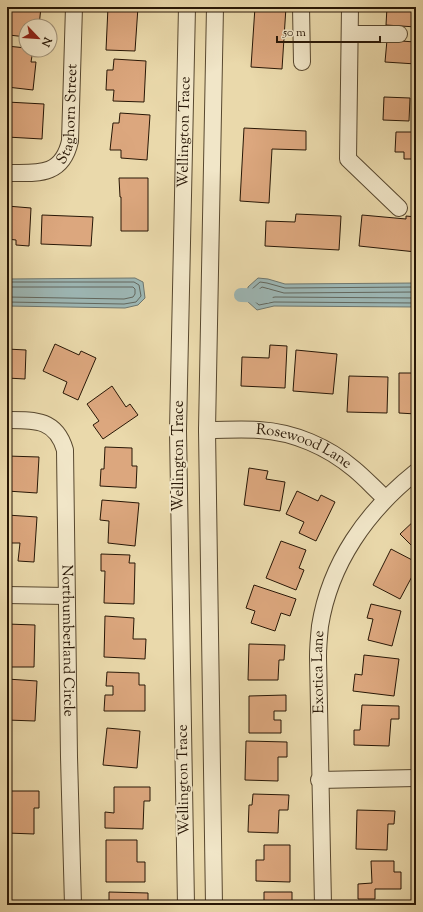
<svg xmlns="http://www.w3.org/2000/svg" width="423" height="912" font-family="'Sorts Mill Goudy',serif">
	<rect width="100%" height="100%" fill="#ead9ab"/>
	<filter id="stains"><feTurbulence type="fractalNoise" baseFrequency=".005" numOctaves="4"/><feColorMatrix values="0 0 0 0 .2 0 0 0 0 .09 0 0 0 0 .02 0 0 0 .5 -.17"/></filter>
	<radialGradient id="worn" r=".72"><stop offset=".6" stop-color="#630" stop-opacity="0"/><stop offset="1" stop-color="#630" stop-opacity=".3"/></radialGradient>
	<path fill="#9db7b5" stroke="#6e776f" d="M135,278L143,282L145,298L138,305L125,308L7,306V279Z
		M258,278L268,279L285,284L416,283V307L274,306L257,310L247,301L248,287Z"/>
	<g fill="none" stroke-linecap="round" stroke-linejoin="round">
		<path stroke="#62675e" stroke-width="1" d="M7,282H134L139,285L141,296L136,302L124,304L7,302
			M7,287H133L135,289V294L133,297L124,299L7,297
			M416,287L285,288L267,283L260,282L252,289V299L259,305L274,302L416,303
			M416,292L284,293L262,287L257,291V297L260,300L275,297L416,298"/>
		<path stroke="#9db7b5" stroke-width="14" d="M241,295L266,296"/>
	</g>
	<path fill="#dca77e" stroke="#281706" d="M12,7H41L39,26H26V37L9,35Z
		M108,7H138L135,51L106,50Z
		M255,7H286L282,69L251,67Z
		M387,7H416V64L385,62L387,40L415,42L416,27L386,25Z
		M7,46L26,48V50H33L31,62H36L33,90L7,87Z
		M114,59L146,61L144,102L113,101L114,90H106L107,70H113Z
		M384,97L410,98L409,121L383,120Z
		M7,102L44,104L42,139L7,137Z
		M120,113L150,115L147,160L121,158V150H110L113,123H119Z
		M244,128L306,131V150L272,149L269,203L240,201Z
		M396,132H416V159H404V152H395Z
		M119,178H148V231H121V197H120Z
		M7,206L31,208L29,246L16,245V240L7,239Z
		M296,214L341,216L339,250L265,246L266,221L295,222Z
		M42,215L93,217L91,246L41,244Z
		M362,215L406,219V216L416,217V252L359,246Z
		M55,344L79,355L81,351L96,358L78,400L63,393L67,382L43,371Z
		M270,345L287,346L285,388L241,386L242,357L269,358Z
		M7,349L26,350L25,379L7,378Z
		M296,350L337,354L333,394L293,391Z
		M399,373H414V380H416V414L399,413Z
		M349,376L388,377L387,413L347,412Z
		M112,386L126,407L130,404L138,415L103,439L93,425L99,421L87,404Z
		M105,447L132,448V466H137L136,488L100,486L101,469H104Z
		M7,456L39,457L37,493L7,491Z
		M249,468L268,471L266,479L285,482L280,511L244,505Z
		M297,491L318,501L321,495L335,502L316,541L299,533L304,522L286,514Z
		M102,500L139,503L135,546L108,543L109,521L100,520Z
		M7,515L37,517L34,562L18,561L20,543H7Z
		M416,519V550L400,534Z
		M281,541L306,550L299,568L304,570L296,590L266,578Z
		M391,549L416,562V569L400,599L373,585Z
		M101,554L130,555L129,563H135L134,604L104,603L105,571H101Z
		M254,585L296,599L290,616L281,613L275,631L251,623L255,611L246,608Z
		M371,604L401,611L392,646L368,640L373,619L367,618Z
		M105,616L134,618L133,639H146L145,659L104,657Z
		M7,624L35,625L34,667H7Z
		M249,644L285,645L284,660H279L278,680H248Z
		M364,655L399,659L394,696L353,691L355,674L362,675Z
		M107,672L139,673V685H145V711H104L105,695H113V686H106Z
		M7,679L37,681L35,721L7,720Z
		M286,695V711H274V720H281V733H249V696Z
		M362,705L399,706V719H391L389,746L354,745V730H360Z
		M107,728L140,731L137,768L103,765Z
		M246,741L287,742V757H278V781L245,780Z
		M114,787H150V801H144L143,829L105,828V812L114,813Z
		M7,791H39V808H34V834L7,833Z
		M253,794L289,795L288,810H279L278,833L248,832L249,805H252Z
		M357,810L395,811L394,824H388L387,850L356,849Z
		M106,840H137V862H145V882H106Z
		M264,845H290V882L256,881V860H264Z
		M371,861H394V872H401V889H375V899H358V884L372,883Z
		M109,892L148,893V905H109Z
		M264,892H292V905H264Z
		M8,902H36V905H8Z"/>
	<g fill="none" stroke-linecap="round" stroke-linejoin="round">
		<g stroke="#58482f" stroke-width="18">
			<g id="minor">
				<path d="M301,7L302,62"/>
				<path d="M350,7L348,159L399,208"/>
				<path d="M350,34H399"/>
				<path id="s1" d="M7,173C37,173 62,177 70,141L74,7"/>
				<path id="s2" d="M7,420C35,420 56,419 65,450L69,757L73,905"/>
				<path id="s3" d="M207,430C225,430 242,429 259,430C294,432 328,447 354,469C365,478 375,489 385,498"/>
				<path d="M7,595L66,596"/>
				<path d="M319,780L416,778"/>
				<path id="s4" d="M186,905L178,431L187,7"/>
				<path d="M214,905L207,430L215,7"/>
				<path id="s5" d="M323,905L318,657C318,646 319,636 320,626C330,563 367,511 416,472"/>
			</g>
		</g>
		<use href="#minor" stroke="#f1e6c8" stroke-width="16"/>
	</g>
	<g text-anchor="middle" dominant-baseline="central" stroke-width="4" stroke-linejoin="round" paint-order="stroke">
		<g font-size="15" fill="#281706" stroke="#f1e6c8">
			<text stroke="none"><textPath href="#s1" startOffset="106">Staghorn Street</textPath></text>
			<text stroke="none"><textPath href="#s4" startOffset="773">Wellington Trace</textPath></text>
			<text stroke="none"><textPath href="#s3" startOffset="100">Rosewood Lane</textPath></text>
			<text transform="translate(179 456) rotate(-90)">Wellington Trace</text>
			<text stroke="none"><textPath href="#s2" startOffset="263">Northumberland Circle</textPath></text>
			<text stroke="none"><textPath href="#s5" startOffset="233">Exotica Lane</textPath></text>
			<text transform="translate(184 780) rotate(-91)">Wellington Trace</text>
		</g>
	</g>
	<rect width="423" height="912" fill="none" stroke="#ead9ab" stroke-width="24"/>
	<rect x="8" y="8" width="407" height="896" fill="none" stroke="#281706" stroke-width="2"/>
	<rect x="12" y="12" width="399" height="888" fill="none" stroke="#281706"/>
	<g transform="translate(38 38) rotate(115)"><circle r="19" fill="#f1e6c8" stroke="#a1937a"/>
	<path d="M0-3L7 15L0 10L-7 15Z" fill="#8f2418"/>
	<text y="-6" font-size="11" font-weight="bold" text-anchor="middle" fill="#281706">N</text>
	</g>
	<path d="M277 36v6h103v-6" fill="none" stroke="#281706" stroke-width="2"/>
	<text x="283" y="36" font-size="12" fill="#281706" stroke="#f1e6c8" stroke-width="3" paint-order="stroke">50 m</text>
	<rect width="100%" height="100%" filter="url(#stains)"/>
	<rect width="100%" height="100%" fill="url(#worn)"/>
</svg>
